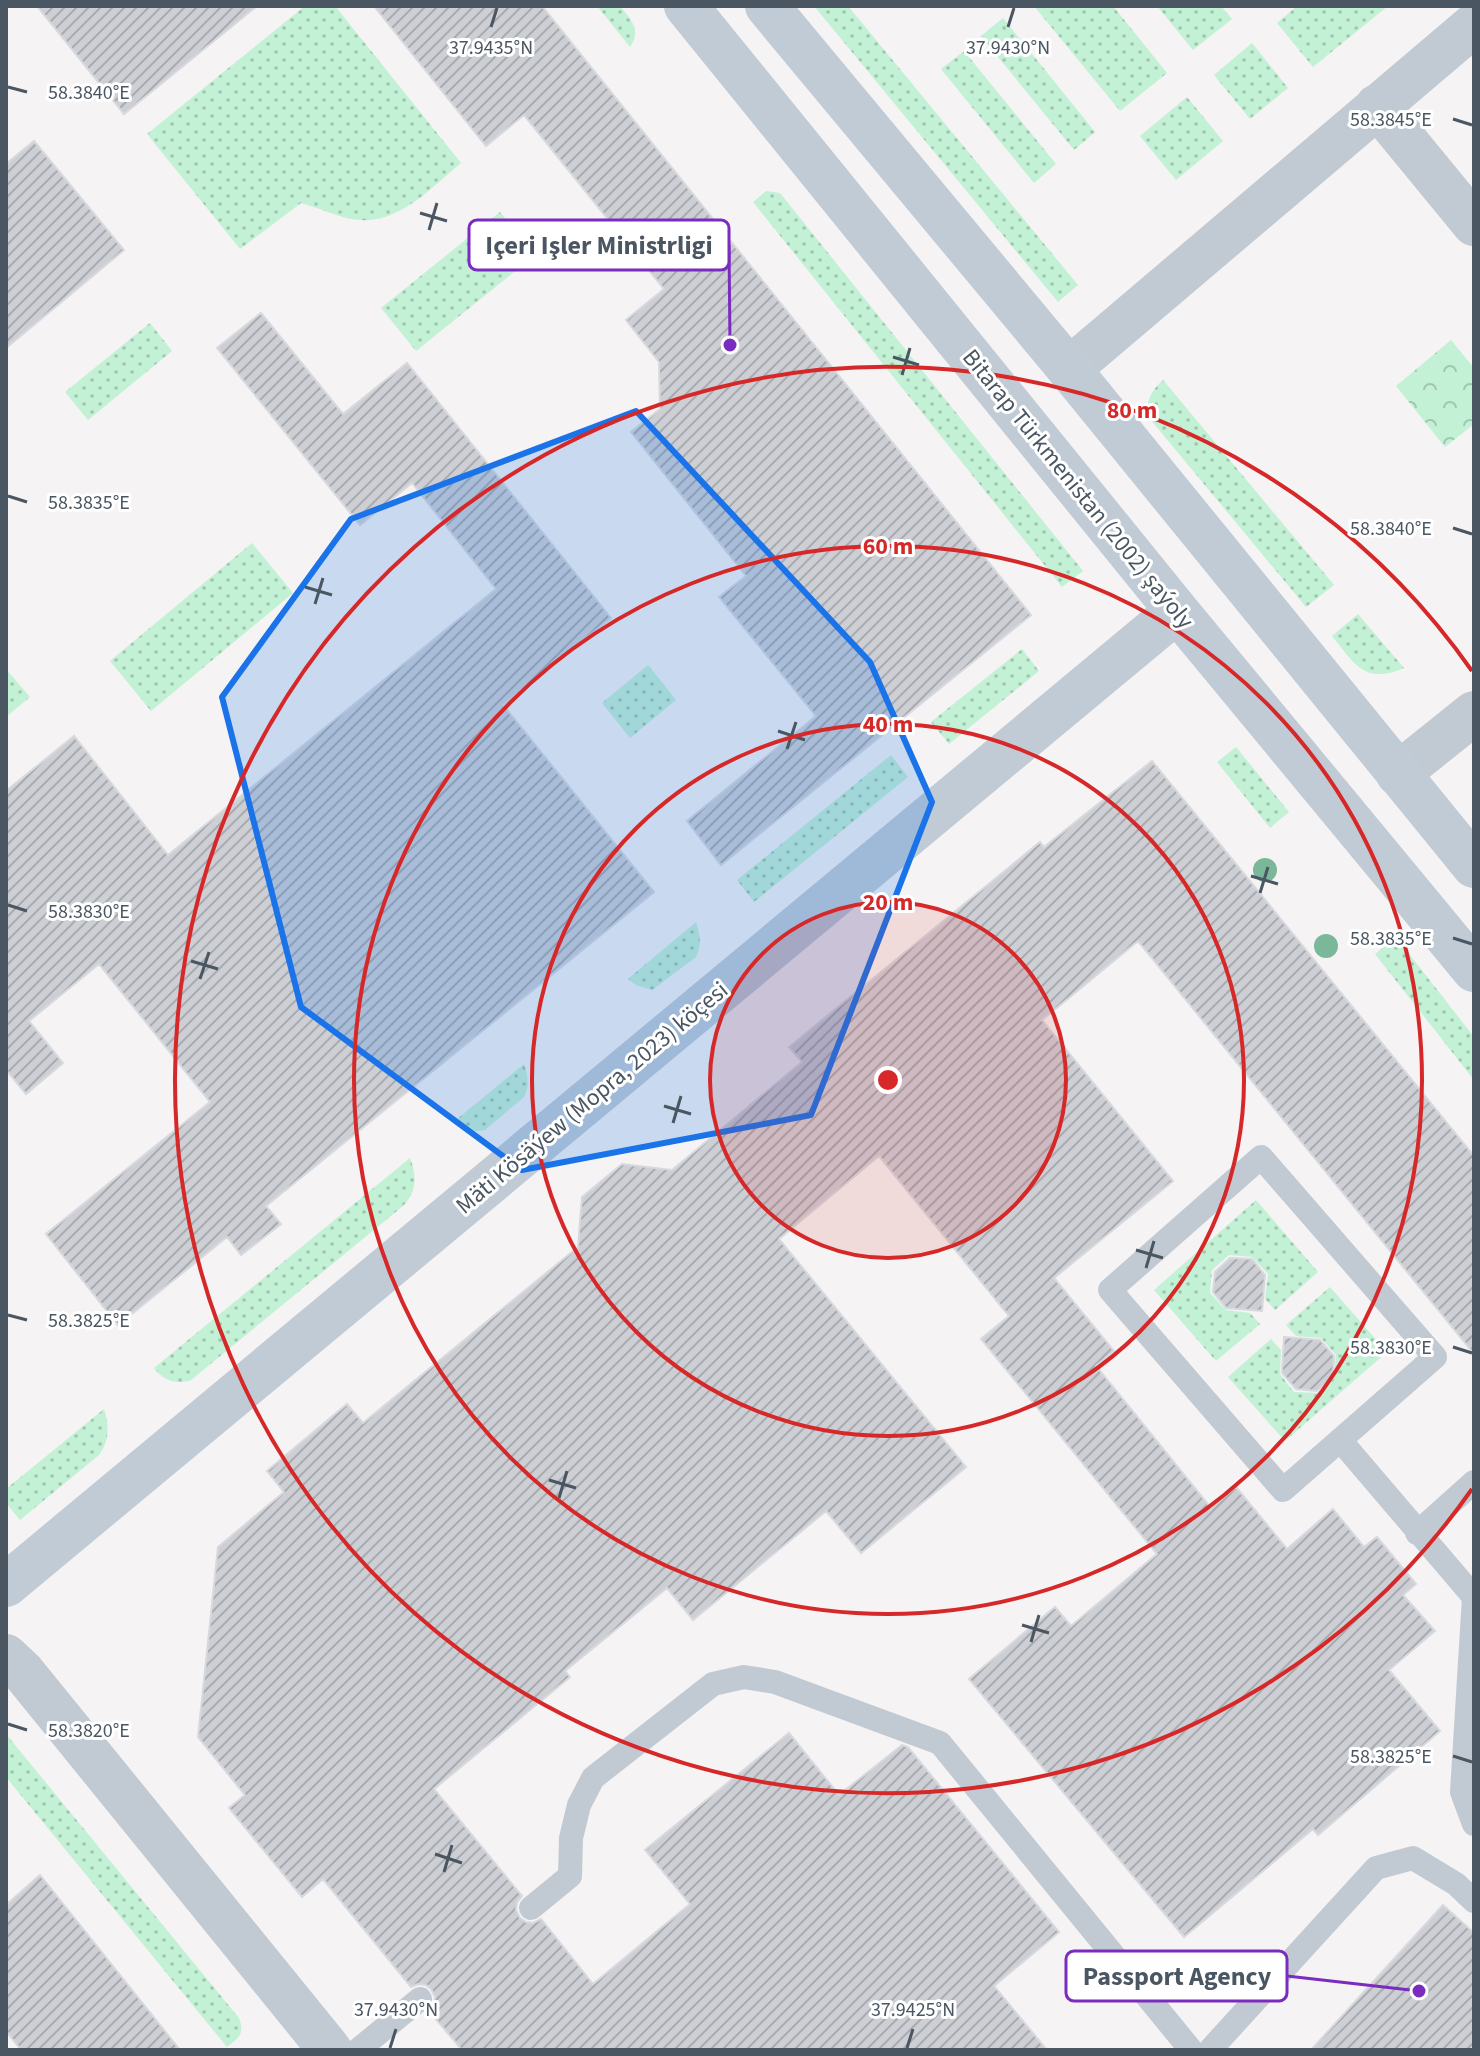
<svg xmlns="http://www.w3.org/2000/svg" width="1480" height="2056" font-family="'Source Sans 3',sans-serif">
	<defs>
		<pattern id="grass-dots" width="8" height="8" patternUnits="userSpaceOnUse" patternTransform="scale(2)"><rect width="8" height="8" fill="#c3f1d5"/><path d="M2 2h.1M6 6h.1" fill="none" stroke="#a0c6b0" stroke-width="1.8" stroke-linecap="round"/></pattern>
		<pattern id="forest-crowns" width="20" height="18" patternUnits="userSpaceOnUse" patternTransform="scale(2)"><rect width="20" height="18" fill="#c3f1d5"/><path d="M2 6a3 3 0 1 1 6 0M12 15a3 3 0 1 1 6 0" fill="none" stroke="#a0c6b0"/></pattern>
		<pattern id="building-hatch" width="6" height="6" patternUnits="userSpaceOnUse" patternTransform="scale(2)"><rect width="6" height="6" fill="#cdcfd5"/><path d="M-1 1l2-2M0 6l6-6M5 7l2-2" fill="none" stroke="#a8abb0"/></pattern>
	</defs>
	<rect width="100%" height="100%" fill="#f5f3f3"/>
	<path fill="url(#grass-dots)" d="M305,6H335L461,163C433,186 400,223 361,220C340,219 321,208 301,203L240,249L147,134Z
		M597,6H620C631,20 642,30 630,47Z
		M814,6H848L1078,285L1058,302Z
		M1034,6H1113L1167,73L1120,111Z
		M1157,6H1221L1232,19L1193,50Z
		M1297,6H1388L1313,67L1277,23Z
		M1003,18L1095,132L1074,150L981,36Z
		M1252,43L1288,88L1250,119L1214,75Z
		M964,51L1056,164L1034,183L941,69Z
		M1187,97L1223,141L1176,180L1140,136Z
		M766,191L780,193L1083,571L1062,587L753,202Z
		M500,212L535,255L416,351L381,308Z
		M150,323L172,351L88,420L65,392Z
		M1163,380L1334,585L1306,607L1150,419C1144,403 1151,391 1163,380Z
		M252,543L293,593L151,711L110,661Z
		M1358,614L1404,668C1364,685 1355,664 1332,636Z
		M1022,649L1039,671L949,744L931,722Z
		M648,665L676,700L630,738L602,703Z
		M6,669L30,697L6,717Z
		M1236,747L1289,812L1270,828L1217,762Z
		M891,755L908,777L754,902L737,880Z
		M696,922C700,934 702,945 696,957L652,990L636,985L628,979Z
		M1396,937L1474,1037V1080L1375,954Z
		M524,1064C528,1075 530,1086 524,1097L485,1130C473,1133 465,1127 456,1120Z
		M410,1158C417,1177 417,1191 403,1206L191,1380C176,1385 164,1381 154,1368Z
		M1256,1200L1318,1272L1275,1310L1265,1299L1268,1274L1252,1257L1229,1255L1212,1270L1210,1293L1226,1310L1250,1313L1260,1324L1216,1361L1154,1290Z
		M1330,1287L1387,1352L1285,1441L1228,1377L1271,1339L1281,1350L1280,1374L1294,1392L1317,1393L1334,1378L1336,1355L1321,1338L1296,1336L1286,1325Z
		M104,1409C109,1425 110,1440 99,1455L20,1520L6,1503V1489Z
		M6,1734L239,2018C245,2034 239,2038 227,2047L6,1777Z"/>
	<path fill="url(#forest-crowns)" d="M1451,340L1474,368V424L1445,447L1396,386Z"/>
	<path fill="url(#building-hatch)" stroke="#d7d9de" stroke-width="2" d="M37,6H257L124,114Z
		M374,6H542L1031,615L721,865L687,821L816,716L719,597L746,576L631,432L660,409L659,362L626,320L664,289L524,115L486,146Z
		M34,141L124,250L6,348V164Z
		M261,313L343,414L407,363L611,618L503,705L654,892L266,1206L281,1224L241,1255L227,1237L118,1325L46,1234L210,1102L99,964L29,1021L63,1063L26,1094L6,1070V791L74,736L168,855L496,589L412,483L360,525L217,348Z
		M1152,761L1474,1156V1354L1138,941L1042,1020L1173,1181L1054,1278L1114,1351L1096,1366L1211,1508L1236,1487L1287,1549L1333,1509L1364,1547L1377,1537L1416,1584L1403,1595L1435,1631L1389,1670L1440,1731L1318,1835L1313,1829L1184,1937L969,1679L1055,1607L1071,1626L1157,1554L981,1339L1009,1316L879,1156L779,1239L966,1467L861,1553L826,1511L693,1620L667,1588L565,1671L570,1677L434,1789L522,1896L517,1902L516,1910L520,1918L526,1922L533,1923L541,1919L593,1984L690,1904L645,1850L789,1733L839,1795L902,1745L908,1747L1059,1932L994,1986L1047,2050H462L429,2011L434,2005L435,1997L431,1989L426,1985L418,1984L411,1987L323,1879L302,1897L229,1808L245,1795L198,1737L218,1547L284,1492L267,1471L347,1404L363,1423L578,1247L582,1197L622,1164L672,1170L802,1062L789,1047L1040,842L1044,847Z
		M1230,1258L1252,1259L1265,1275L1262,1311L1226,1308L1213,1292L1215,1272Z
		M1284,1337L1320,1340L1334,1356L1333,1377L1317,1391L1296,1389L1282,1373Z
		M40,1875L180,2050H21L6,2031V1905Z
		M1443,1905L1474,1933V2050H1311Z"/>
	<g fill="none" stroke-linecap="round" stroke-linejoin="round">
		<path stroke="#c1cad2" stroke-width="24" d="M1261,1157L1435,1357L1283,1490L1110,1290Z
			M1340,1440L1474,1597L1462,1792L1474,1824
			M1417,1533L1474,1482
			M531,1908L570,1876L571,1838L579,1805L593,1778L713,1684L744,1677L775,1682L940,1743L1191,2050
			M358,2050L420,1999
			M1210,2050L1376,1868L1413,1858L1456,1884L1474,1901"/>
		<path stroke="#c1cad2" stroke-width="44" d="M1377,106L1474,224
			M1069,369L1474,25
			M1398,774L1474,713
			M6,1656L23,1672L330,2050"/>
		<path stroke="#c1cbd6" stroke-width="44" d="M686,6L1177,611L1474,970
			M767,6L1069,369L1474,866
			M6,1585L1177,611"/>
	</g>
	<g fill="#7bb799">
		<circle cx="1265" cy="870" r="12"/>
		<circle cx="1326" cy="946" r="12"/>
	</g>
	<path fill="#1a73e8" fill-opacity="0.2" stroke="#1a73e8" stroke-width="6" stroke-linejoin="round" d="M636,411L870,662L932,802L811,1115L522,1170L301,1007L222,697L351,519Z"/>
	<path fill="none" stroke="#4a5661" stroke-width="3" d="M491,27L497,8M1008,27L1014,8M8,87L27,92M1453,119L1472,125M420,213L447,221M429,230L437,203M893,357L919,365M902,375L910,348M8,496L27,502M1453,528L1472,534M305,587L332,595M315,604L323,578M778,731L805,740M787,749L796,722M1251,876L1278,884M1260,893L1268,867M8,905L27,911M1453,938L1472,944M191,961L218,969M200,979L209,952M664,1106L691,1114M673,1123L681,1096M1136,1250L1163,1258M1146,1268L1154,1241M8,1315L27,1320M1453,1347L1472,1353M549,1480L576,1488M559,1498L567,1471M1022,1625L1049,1633M1031,1642L1039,1615M8,1724L27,1730M1453,1756L1472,1762M435,1854L462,1863M444,1872L452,1845M390,2048L396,2029M907,2048L913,2029"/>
	<circle cx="888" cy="1080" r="178" fill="#d62828" fill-opacity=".12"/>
	<g fill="none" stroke="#d62828" stroke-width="4">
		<circle cx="888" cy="1080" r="178"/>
		<circle cx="888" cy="1080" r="356"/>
		<circle cx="888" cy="1080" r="534"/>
		<path d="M1472 1489A713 713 0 1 1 1472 671"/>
	</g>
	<g text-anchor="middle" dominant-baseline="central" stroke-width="6" stroke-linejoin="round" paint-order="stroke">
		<g font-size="24" fill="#4a5661" stroke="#fff">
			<text transform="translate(1078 489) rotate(51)">Bitarap Türkmenistan (2002) şaýoly</text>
			<text transform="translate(592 1098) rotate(-40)">Mäti Kösäýew (Mopra, 2023) köçesi</text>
		</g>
	</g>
	<g font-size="20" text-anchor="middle" fill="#4a5661" stroke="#fff" stroke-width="6" stroke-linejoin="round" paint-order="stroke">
		<text x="491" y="54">37.9435°N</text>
		<text x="1008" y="54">37.9430°N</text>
		<text x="89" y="99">58.3840°E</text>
		<text x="1391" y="126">58.3845°E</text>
		<text x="89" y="509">58.3835°E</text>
		<text x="1391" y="535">58.3840°E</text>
		<text x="89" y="918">58.3830°E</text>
		<text x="1391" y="945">58.3835°E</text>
		<text x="89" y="1327">58.3825°E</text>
		<text x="1391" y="1354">58.3830°E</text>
		<text x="89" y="1737">58.3820°E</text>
		<text x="1391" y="1763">58.3825°E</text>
		<text x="396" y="2016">37.9430°N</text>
		<text x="913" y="2016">37.9425°N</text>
	</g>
	<circle cx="888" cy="1080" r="12" fill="#d62828" stroke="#fff" stroke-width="4"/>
	<g font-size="24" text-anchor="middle" font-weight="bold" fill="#d62828" stroke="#fff" stroke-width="6" stroke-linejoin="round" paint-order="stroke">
		<text x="1132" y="418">80 m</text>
		<text x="888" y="554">60 m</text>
		<text x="888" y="732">40 m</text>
		<text x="888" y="910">20 m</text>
	</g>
	<path fill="none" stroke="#7b2cbf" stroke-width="3" d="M730 345L729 245M1419 1991L1287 1976"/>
	<g fill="#7b2cbf" stroke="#fff" stroke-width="3">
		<circle cx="730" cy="345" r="8"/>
		<circle cx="1419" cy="1991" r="8"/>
	</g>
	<g fill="#fff" stroke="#7b2cbf" stroke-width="3">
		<rect x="469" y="220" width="260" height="50" rx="8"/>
		<rect x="1066" y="1951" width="221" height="50" rx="8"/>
	</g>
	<g font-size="26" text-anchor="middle" font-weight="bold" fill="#4a5661">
		<text x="599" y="254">Içeri Işler Ministrligi</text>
		<text x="1177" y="1985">Passport Agency</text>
	</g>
	<rect width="1480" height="2056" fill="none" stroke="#4a5661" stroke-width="16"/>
</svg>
